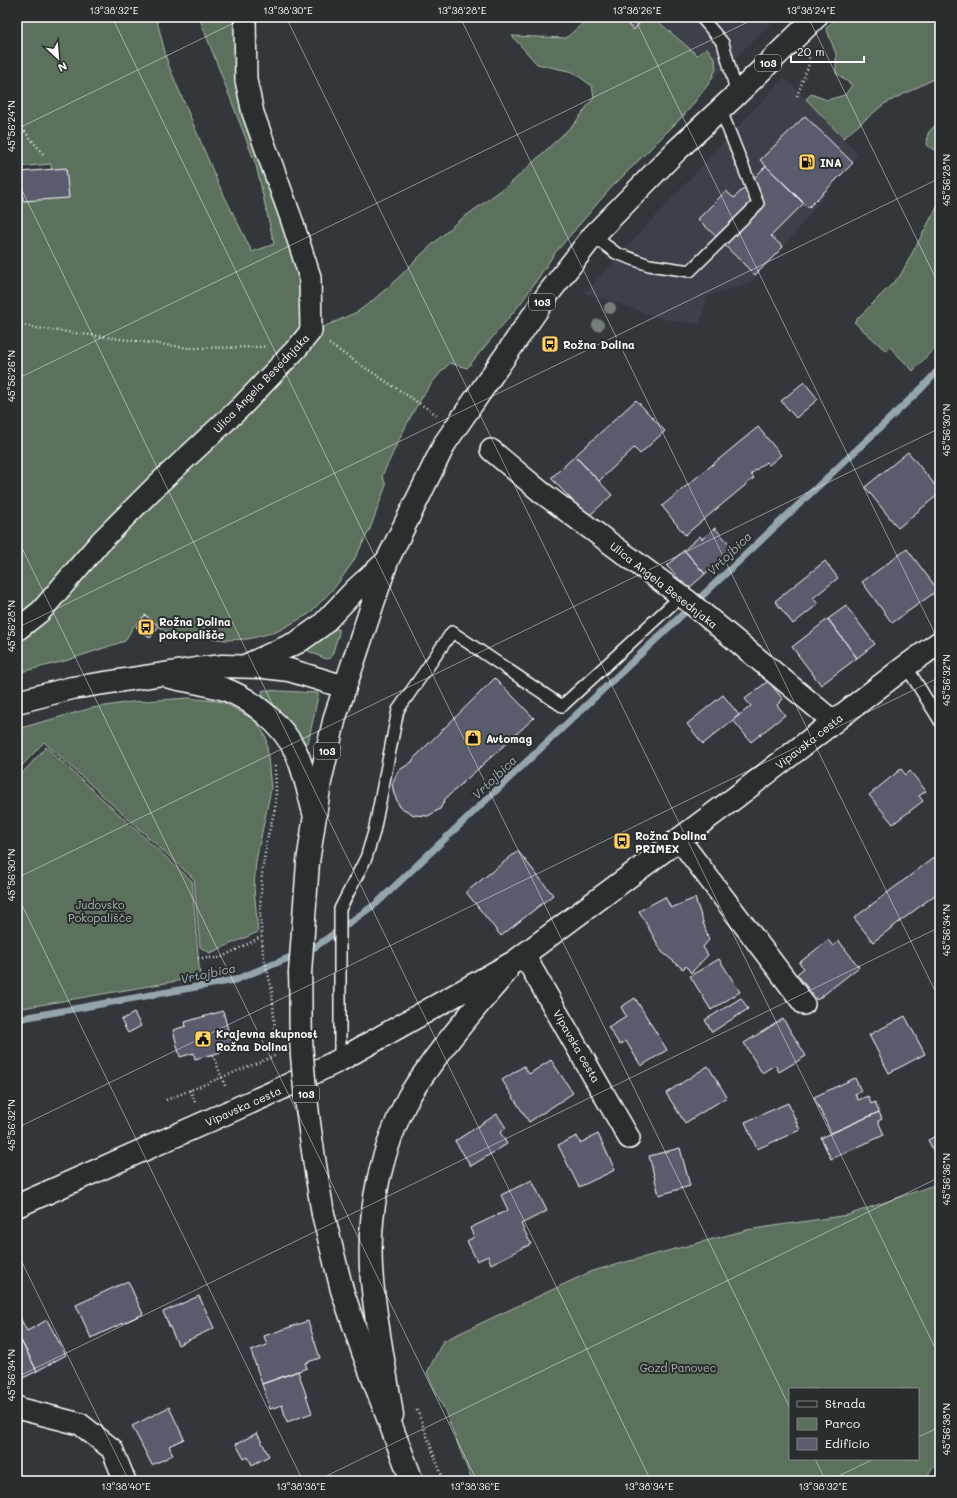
<svg xmlns="http://www.w3.org/2000/svg" width="957" height="1498" font-family="Mali,sans-serif">
	<rect width="100%" height="100%" fill="#33363b"/>
	<filter id="ink" filterUnits="userSpaceOnUse"><feTurbulence type="fractalNoise" baseFrequency=".025" numOctaves="2"/><feDisplacementMap in="SourceGraphic" scale="8" xChannelSelector="R" yChannelSelector="G"/><feConvolveMatrix kernelMatrix="1 2 1 2 8 2 1 2 1" color-interpolation-filters="sRGB"/></filter>
	<g filter="url(#ink)">
		<path fill="#3e414a" d="M644,17H778L710,82L716,69L706,48L698,55L655,18H647Z
			M784,77L858,154L785,245L753,281L728,290L707,296L700,324L668,320L585,293Z"/>
		<path fill="#5b715d" stroke="#adb8ae" fill-rule="evenodd" d="M17,17H156L168,64L218,183L252,252L274,244L256,165L199,17H239L304,306L302,329L32,609L17,620V168L20,195L53,192L51,164L17,167Z
			M590,17H644L647,18H654L697,55L707,48L715,59L716,69L710,82L686,113L609,190L555,253L521,303L467,368L450,363C418,393 401,437 382,476L386,485L370,529L353,562L335,587L309,614L276,632L248,639L226,640L195,636L170,635L145,615L133,627L125,641L65,661L17,673V639L105,546L319,329L357,312L371,302L397,279L423,253L456,223L511,183L575,123L594,97L592,86L573,72L537,64L512,36L566,38Z
			M838,17H940V76L884,104L843,138L806,99L811,94L827,100L845,95L852,85L836,73V54L826,28Z
			M940,120V152L927,146L928,133Z
			M940,201V342L913,371L890,347L886,351L854,322L900,276Z
			M337,628L339,630V633L331,658L326,659L308,651L307,648Z
			M263,690L318,693V696L308,743H304C293,723 280,709 263,696L262,693Z
			M188,698L223,702L253,719L260,727L266,737L271,789L256,861L254,888L258,932L210,953L200,947L194,879L44,742L17,771V729L92,708L131,702Z
			M46,747L192,881L200,977L17,1009V779Z
			M940,1183V1456L924,1481H472L445,1411L427,1373L443,1341L592,1271L747,1230L848,1215ZM790,1389H918V1459H790Z"/>
		<g fill="none" stroke-linecap="round" stroke-linejoin="round">
			<path stroke="#95a5ab" stroke-width="7" d="M17,1019L235,980L315,947L377,903L922,388L940,368"/>
		</g>
		<path fill="#585c6d" stroke="#fff" d="M633,19L639,24L634,30L628,25Z
			M805,116L853,163L808,208L760,160Z
			M766,166L804,203L771,236L783,247L755,275L698,219L726,191L734,198Z
			M66,168L69,198L23,201L21,172Z
			M804,382L818,399L796,418L781,401Z
			M636,400L665,431L640,454L634,448L599,481L575,456Z
			M758,427L781,455L769,465L766,462L751,474L754,478L685,535L662,506Z
			M908,452L940,491V493L898,528L865,487Z
			M575,456L612,495L588,517L551,478Z
			M715,528L733,548L705,574L684,550L700,536L702,539Z
			M907,549L938,590L892,623L862,582Z
			M684,550L705,574L688,589L667,566Z
			M825,561L838,578L813,598L818,604L793,624L775,601Z
			M846,606L875,644L857,658L828,619Z
			M145,615L159,626L150,638L136,627Z
			M828,619L857,658L821,685L792,647Z
			M495,678L534,718L445,799L440,809L428,816L414,815L400,807L394,794L392,784L398,771L412,762L414,758Z
			M940,679V700L934,694V687L937,680Z
			M768,681L783,699L777,705L785,715L751,742L733,720L751,706L745,699Z
			M723,695L739,715L703,744L687,724Z
			M901,769L906,775L910,771L926,791L919,796L923,801L893,824L869,795Z
			M518,851L553,895L501,936L466,892Z
			M940,853V891L873,942L854,918Z
			M665,897L671,908L695,898L709,940L703,947L708,955L691,973L686,966L683,969L662,952L639,911Z
			M828,940L833,946L839,941L859,967L817,1000L797,974L804,968L799,963Z
			M719,959L740,992L711,1010L690,976Z
			M635,998L667,1050L641,1066L626,1041L620,1045L608,1027L626,1016L621,1007Z
			M741,998L748,1009L712,1032L705,1020Z
			M223,1011L233,1049L195,1059L194,1053L180,1057L173,1030L186,1026L185,1022Z
			M134,1013L141,1026L128,1033L121,1020Z
			M905,1016L925,1054L889,1073L869,1035Z
			M783,1019L806,1056L779,1072L775,1065L762,1073L744,1043Z
			M551,1060L573,1093L529,1122L502,1080L524,1066L529,1074Z
			M708,1066L727,1097L685,1123L666,1093Z
			M855,1078L861,1091L855,1094L858,1100L868,1096L871,1104L875,1102L879,1112L831,1133L814,1097Z
			M788,1103L800,1130L757,1149L745,1122Z
			M879,1112L882,1119L878,1121L884,1135L831,1159L821,1138Z
			M497,1114L506,1128L500,1132L507,1144L471,1166L455,1141Z
			M598,1134L615,1170L579,1187L558,1145L577,1136L580,1143Z
			M940,1134V1163L928,1140Z
			M680,1148L690,1186L659,1195L649,1156Z
			M532,1180L547,1211L521,1224L531,1244L491,1264L488,1256L477,1261L467,1241L474,1237L470,1228L508,1210L501,1195Z
			M128,1281L143,1314L91,1338L76,1305Z
			M199,1296L214,1328L178,1345L163,1312Z
			M17,1312L27,1331L47,1320L66,1355L37,1371L17,1333Z
			M308,1321L320,1358L305,1363L307,1368L262,1384L251,1351L267,1345L264,1336Z
			M17,1333L37,1371L17,1381Z
			M298,1371L312,1413L287,1422L282,1405L270,1409L262,1384Z
			M169,1407L184,1439L169,1446L173,1455L152,1465L132,1426Z
			M257,1433L269,1456L252,1465L248,1457L244,1459L236,1444Z"/>
		<g fill="none" stroke-linecap="round" stroke-linejoin="round">
			<g stroke="#fff" stroke-width="14">
				<path id="lane" d="M701,17L723,43L737,94
					M593,236L616,253L649,265L690,271L758,204L720,108
					M906,666L940,721
					M340,1060V909L366,858L374,832L398,710L452,632L562,706L681,596"/>
			</g>
			<g stroke="#fff" stroke-width="24">
				<path id="street" d="M491,450L541,492L688,601L834,722
					M17,630L41,611L101,541L159,483L242,406L298,347L311,331L310,277L291,218L253,113L246,80L245,17
					M679,839L804,1004
					M524,955L629,1138
					M17,1407L21,1409L80,1424L112,1449L125,1481"/>
			</g>
			<g stroke="#fff" stroke-width="25">
				<path id="secondary" d="M245,666L298,642L322,625L355,590L387,561
					M170,677C188,681 206,684 224,689C252,699 283,725 296,752C305,772 309,796 315,816
					M17,702L72,688L196,669L223,666L264,667L289,670L345,687
					M17,1206L276,1091L340,1060L514,962L736,797L906,666L940,642
					M392,1415C385,1366 374,1317 371,1268C368,1209 381,1149 409,1096C414,1088 420,1079 426,1071C450,1036 478,1005 506,972"/>
			</g>
			<g stroke="#fff" stroke-width="25">
				<path id="primary" d="M300,973L308,862L320,782L335,717L387,561L445,443L548,294L593,236L676,151L737,94L816,17
					M323,1214L342,1290L363,1352L412,1481"/>
			</g>
			<path stroke="#fff" stroke-width="2.5" stroke-dasharray="1 3" stroke-linecap="butt" d="M797,96L810,61L809,57
				M17,122L44,155
				M17,324L37,328L189,348L261,347L267,346
				M329,344L437,415
				M275,766L276,791L275,809L267,839L262,874L260,912L263,953L272,990L275,1032
				M198,958H220L261,937
				M213,1055L226,1088
				M190,1090L195,1102
				M166,1100L277,1055
				M417,1410L444,1481"/>
			<use href="#lane" stroke="#2a2d2e" stroke-width="11"/>
			<use href="#street" stroke="#2a2d2e" stroke-width="21"/>
			<use href="#secondary" stroke="#2a2d2e" stroke-width="22"/>
			<use href="#primary" stroke="#2a2d2e" stroke-width="22"/>
			<g stroke="#fff" stroke-width="25" stroke-linecap="butt">
				<path id="primary-bridge" d="M300,973C301,995 300,1017 301,1039C304,1098 313,1156 323,1214"/>
			</g>
			<use href="#primary-bridge" stroke="#2a2d2e" stroke-width="22"/>
		</g>
		<g fill="#767e7a">
			<circle cx="610" cy="308" r="6"/>
			<circle cx="598" cy="325" r="6"/>
		</g>
	</g>
	<path fill="none" stroke="#fff" stroke-width="1" stroke-opacity="0.45" d="M112,17L790,1408M286,17L940,1358M460,17L940,1001M634,17L940,644M808,17L940,287M17,129L246,17M17,180L651,1481M17,379L758,17M17,538L477,1481M17,628L940,178M17,878L940,428M17,895L303,1481M17,1128L940,677M17,1252L129,1481M17,1377L940,927M918,1437L940,1427M815,1459L826,1481M316,1481L940,1177M828,1481L874,1459"/>
	<defs>
		<g id="fuel-square" transform="scale(0.9)"><rect x="-9" y="-9" width="18" height="18" rx="4" fill="#ffd166" stroke="#2a2d2e"/><path d="M-5.5-6h7V0h2V4h1.3V-2.5L3-4.5l.8-.8L6-3V5H2.5V1h-1V6h-7ZM-4.2-4.7v3.2H.2V-4.7Z" fill="#111"/></g>
		<g id="bus-square" transform="scale(0.9)"><rect x="-9" y="-9" width="18" height="18" rx="4" fill="#ffd166" stroke="#2a2d2e"/><path d="M-5-6H5V4H4V6H2V4H-2V6H-4V4H-5ZM-3.5-4V0h7V-4ZM-3.5 1.2v1.5H-2V1.2ZM2 1.2v1.5H3.5V1.2Z" fill="#111"/></g>
		<g id="shop-square" transform="scale(0.9)"><rect x="-9" y="-9" width="18" height="18" rx="4" fill="#ffd166" stroke="#2a2d2e"/><path d="M-5-2.5h2.3a2.7 3.5 0 0 1 5.4 0H5L5.5 6h-11ZM-1.5-2.5h3a1.5 2.3 0 0 0-3 0Z" fill="#111"/></g>
		<g id="civic-square" transform="scale(0.9)"><rect x="-9" y="-9" width="18" height="18" rx="4" fill="#ffd166" stroke="#2a2d2e"/><path d="M-.6-6.5H3V-4.5H.6V-3L4-1V1h2V6H-6V1h2V-1L-.6-3ZM-1.2 2.5V6h2.4V2.5Z" fill="#111"/></g>
	</defs>
	<g fill-rule="evenodd">
		<use href="#fuel-square" x="807" y="162"/>
		<use href="#bus-square" x="550" y="344"/>
		<use href="#bus-square" x="146" y="627"/>
		<use href="#shop-square" x="473" y="738"/>
		<use href="#bus-square" x="622" y="841"/>
		<use href="#civic-square" x="203" y="1039"/>
	</g>
	<g text-anchor="middle" dominant-baseline="central" stroke-width="4" stroke-linejoin="round" paint-order="stroke">
		<g fill="#2a2d2e" stroke="#bfc0c0" stroke-width="1">
			<rect x="755" y="55" width="26" height="16" rx="3"/>
			<rect x="529" y="294" width="26" height="16" rx="3"/>
			<rect x="314" y="743" width="26" height="16" rx="3"/>
			<rect x="293" y="1086" width="26" height="16" rx="3"/>
		</g>
		<g font-size="10" font-weight="bold" fill="#fff">
			<text x="768" y="63">103</text>
			<text x="542" y="302">103</text>
			<text x="327" y="751">103</text>
			<text x="306" y="1094">103</text>
		</g>
		<g font-size="11" font-weight="bold" fill="#fff" stroke="#2a2d2e" text-anchor="start">
			<text x="820" y="162">INA</text>
			<text x="563" y="344">Rožna Dolina</text>
			<text x="159" y="621">Rožna Dolina<tspan x="159" dy="13">pokopališče</tspan></text>
			<text x="486" y="738">Avtomag</text>
			<text x="635" y="835">Rožna Dolina<tspan x="635" dy="13">PRIMEX</tspan></text>
			<text x="216" y="1033">Krajevna skupnost<tspan x="216" dy="13">Rožna Dolina</tspan></text>
		</g>
		<g font-size="11" fill="#fff" stroke="#2a2d2e">
			<text transform="translate(261 383) rotate(-46)">Ulica Angela Besednjaka</text>
			<text transform="translate(664 585) rotate(38)">Ulica Angela Besednjaka</text>
			<text transform="translate(809 741) rotate(-38)">Vipavska cesta</text>
			<text transform="translate(577 1046) rotate(60)">Vipavska cesta</text>
			<text transform="translate(243 1106) rotate(-24)">Vipavska cesta</text>
		</g>
		<g font-size="11" fill="#adb8ae" stroke="#2a2d2e">
			<text x="100" y="904">Judovsko<tspan x="100" dy="13">Pokopališče</tspan></text>
			<text x="678" y="1367">Gozd Panovec</text>
		</g>
		<g font-size="12" font-style="italic" fill="#a6b4b9" stroke="#2a2d2e">
			<text transform="translate(729 553) rotate(-44)">Vrtojbica</text>
			<text transform="translate(494 777) rotate(-44)">Vrtojbica</text>
			<text transform="translate(208 973) rotate(-12)">Vrtojbica</text>
		</g>
	</g>
	<rect width="957" height="1498" fill="none" stroke="#2a2d2e" stroke-width="44"/>
	<rect x="789" y="1388" width="130" height="72" fill="#2a2d2e" stroke="#7f8182"/>
	<rect x="797" y="1401" width="20" height="6" fill="#2a2d2e" stroke="#7f8182"/>
	<text x="825" y="1408" font-size="12" fill="#ffffff">Strada</text>
	<rect x="797" y="1418" width="20" height="12" fill="#5b715d" stroke="#7f8182"/>
	<text x="825" y="1428" font-size="12" fill="#ffffff">Parco</text>
	<rect x="797" y="1438" width="20" height="12" fill="#585c6d" stroke="#7f8182"/>
	<text x="825" y="1448" font-size="12" fill="#ffffff">Edificio</text>
	<g transform="translate(58 58) rotate(154)" stroke="#2a2d2e" stroke-width="3" paint-order="stroke">
	<path d="M0-3L7 15L0 10L-7 15Z" fill="#ffffff"/>
	<text y="-6" font-size="11" font-weight="bold" text-anchor="middle" fill="#ffffff">N</text>
	</g>
	<path d="M791 56v6h73v-6" fill="none" stroke="#ffffff" stroke-width="2"/>
	<text x="797" y="56" font-size="12" fill="#ffffff" stroke="#2a2d2e" stroke-width="3" paint-order="stroke">20 m</text>
	<rect x="22" y="22" width="913" height="1454" fill="none" stroke="#fff" stroke-width="1.5"/>
	<g font-size="10" text-anchor="middle" fill="#fff">
		<text x="114" y="14">13°38'32"E</text>
		<text x="288" y="14">13°38'30"E</text>
		<text x="462" y="14">13°38'28"E</text>
		<text x="637" y="14">13°38'26"E</text>
		<text x="811" y="14">13°38'24"E</text>
		<text transform="translate(11 126) rotate(-90)" y="4">45°56'24"N</text>
		<text transform="translate(946 180) rotate(-90)" y="4">45°56'28"N</text>
		<text transform="translate(11 376) rotate(-90)" y="4">45°56'26"N</text>
		<text transform="translate(946 430) rotate(-90)" y="4">45°56'30"N</text>
		<text transform="translate(11 626) rotate(-90)" y="4">45°56'28"N</text>
		<text transform="translate(946 680) rotate(-90)" y="4">45°56'32"N</text>
		<text transform="translate(11 875) rotate(-90)" y="4">45°56'30"N</text>
		<text transform="translate(946 930) rotate(-90)" y="4">45°56'34"N</text>
		<text transform="translate(11 1125) rotate(-90)" y="4">45°56'32"N</text>
		<text transform="translate(946 1179) rotate(-90)" y="4">45°56'36"N</text>
		<text transform="translate(11 1375) rotate(-90)" y="4">45°56'34"N</text>
		<text transform="translate(946 1429) rotate(-90)" y="4">45°56'38"N</text>
		<text x="126" y="1490">13°38'40"E</text>
		<text x="301" y="1490">13°38'38"E</text>
		<text x="475" y="1490">13°38'36"E</text>
		<text x="649" y="1490">13°38'34"E</text>
		<text x="823" y="1490">13°38'32"E</text>
	</g>
</svg>
